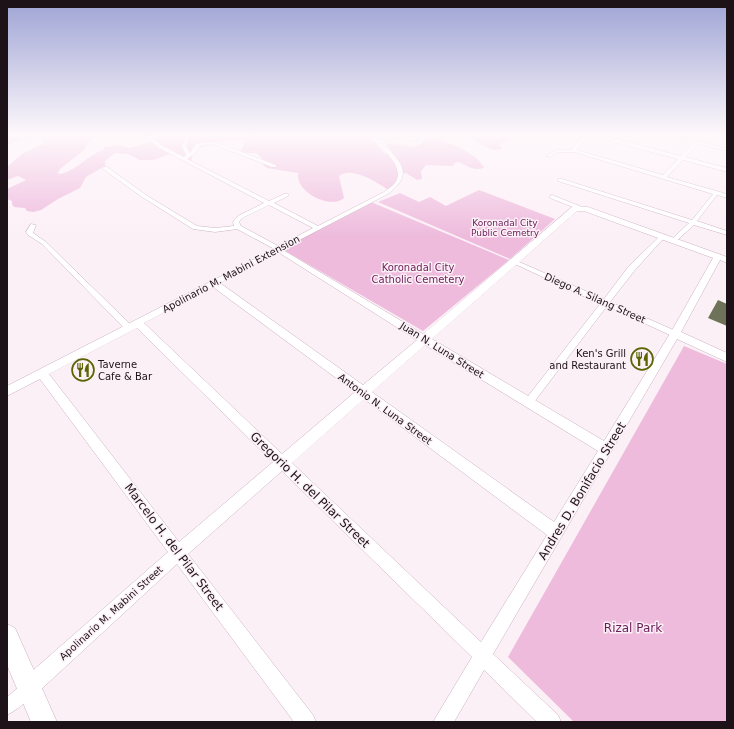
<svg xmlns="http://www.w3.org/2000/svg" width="734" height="729" font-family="'DejaVu Sans',sans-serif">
	<rect width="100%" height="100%" fill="#fcf0f7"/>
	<path fill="#ebd" d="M7,134H115L95,137L89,141L84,150L60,169L58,173L59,174C76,172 87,155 103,150L104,147L119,145L130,148L150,142L152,138L157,136L179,134H363L376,144L385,154L392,155V152L386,144C404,142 414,155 427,138C443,138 478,153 484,168C472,171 468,166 459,162L455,163L453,166L426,165L421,171L422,179L417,180L406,173L399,174L396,184L392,189H387C375,181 351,166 339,176L344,198C330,210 295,192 298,173L267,168L263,165L262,158L256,153H239L245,142V140C226,140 210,142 193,151L191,164L170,154L153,160H140L128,154L115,153L105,161V166L86,177L80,188L58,199L41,210L33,212L27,211L25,208L14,207L12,204V201L7,199V189L26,180L18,176L7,180V167L22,154L42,144L44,140V138H29L7,145Z
		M464,134H507L512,140L499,144L502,149L493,150L488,148Z
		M479,190L555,219L510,259L378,202L400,193L419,202L430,197L446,206Z
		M371,202L509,260L423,331L282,249Z
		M684,346L727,364V722H574L508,657Z"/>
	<path fill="#6d7259" d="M718,300L727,304V326L708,318Z"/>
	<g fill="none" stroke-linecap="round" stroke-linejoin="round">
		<g stroke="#caafc0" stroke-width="1">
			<path id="minor" d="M145,134H149L161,145L184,157L186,155L182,146L185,138L187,137L189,138L186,146L190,153L196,144L206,142H216L276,165V167H272L213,144L200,146L195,154L187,159L269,201L284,194H288V196L274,203L318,226L384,192C387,189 392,187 394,184C409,167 377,145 367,134H372L378,140L390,139L418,143V139L413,134H418L423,142C416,150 401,142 391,142C388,141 384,142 381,143C401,161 415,174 388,194L278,251L237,229L215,232L193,229L142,197L103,169V167H107L146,195L197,226L215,228L234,226L233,222L238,216L264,203L161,149L151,142ZM269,205L313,228L278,246L241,226L239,222L242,218Z
				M587,134H596L681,156L693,143L661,134H669L727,149V151L698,144L685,157L727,168V172L683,160L667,177L727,194V198L717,195L697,221L727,231V235L694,225L675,242H671V240L689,223L558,181V179H562L692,220L713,194L574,152H558L550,157L546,156L557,150H572L578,140ZM591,136L678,159L663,175L577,150L582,142Z
				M719,134H727V137L719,135Z
				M552,195L582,207L583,208L578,209L550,198V196Z
				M31,224L36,225L33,233L46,242L132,326L133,328L132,330H126L42,244L28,235L26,232Z
				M662,235L664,236V238L635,270L610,302L678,332L679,334L678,336H672L607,306L531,406L528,407L525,406L523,403L525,400L600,304L513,263V261H517L604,299L629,266L660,236Z
				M29,680L34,683L37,688C32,698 17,710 7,715V697L24,683Z"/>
		</g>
		<g stroke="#caafc0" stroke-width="1">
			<path id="tertiary" d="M572,207H588L727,257V263L720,260L681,332L727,353V362L677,339L493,654L558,715L561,722H537L484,670L454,722H433L472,657L282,471L188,554L313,715L316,722H294L177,564L36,694L29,696L22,694L20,687L22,680L168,552L40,379L7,396V386L278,247L423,334ZM577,211H584L713,258L671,332L604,441L432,339ZM278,252L417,340L363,385L220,283ZM213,287L355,392L282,454L144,323ZM137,328L273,462L179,542L49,374ZM425,345L598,451L554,522L372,392ZM364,399L547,535L481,642L292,463Z"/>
		</g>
		<g stroke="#caafc0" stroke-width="1">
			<path id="trunk" d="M7,624L15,628L57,722H31L7,665Z"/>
		</g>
		<use href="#minor" fill="#fff" fill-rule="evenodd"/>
		<use href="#tertiary" fill="#fff" fill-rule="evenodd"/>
		<use href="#trunk" fill="#fff" fill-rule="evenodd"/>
	</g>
	<linearGradient id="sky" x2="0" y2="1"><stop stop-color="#9ea4d5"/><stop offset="0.57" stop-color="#fef8fb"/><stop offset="1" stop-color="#fef8fb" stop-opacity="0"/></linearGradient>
	<rect width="734" height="236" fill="url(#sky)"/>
	<defs>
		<g id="restaurant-ring" transform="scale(1.15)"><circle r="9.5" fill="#fcf0f7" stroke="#5a6403" stroke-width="1.5"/><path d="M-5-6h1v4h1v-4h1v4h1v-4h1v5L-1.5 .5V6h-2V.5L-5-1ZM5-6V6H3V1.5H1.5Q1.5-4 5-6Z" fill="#5a6403"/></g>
	</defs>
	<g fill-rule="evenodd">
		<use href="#restaurant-ring" x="642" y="359"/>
		<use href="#restaurant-ring" x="83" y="370"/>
	</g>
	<g text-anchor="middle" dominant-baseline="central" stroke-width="3" stroke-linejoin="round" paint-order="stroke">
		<g font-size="9" fill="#6a1c56" stroke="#fcf0f7">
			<text x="505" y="223">Koronadal City<tspan x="505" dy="10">Public Cemetry</tspan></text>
		</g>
		<g font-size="10" fill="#6a1c56" stroke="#fcf0f7">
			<text x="418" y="267">Koronadal City<tspan x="418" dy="12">Catholic Cemetery</tspan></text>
		</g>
		<g font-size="10" fill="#1c1218" stroke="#fcf0f7">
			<text transform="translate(231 274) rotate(-28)">Apolinario M. Mabini Extension</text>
			<text transform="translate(595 298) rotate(24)">Diego A. Silang Street</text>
			<text transform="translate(442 350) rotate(32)">Juan N. Luna Street</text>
			<text transform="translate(385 409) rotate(36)">Antonio N. Luna Street</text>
			<text transform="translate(111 613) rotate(-42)">Apolinario M. Mabini Street</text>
		</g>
		<g font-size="10" fill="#1c1218" stroke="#fcf0f7" text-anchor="end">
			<text x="626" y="353">Ken's Grill<tspan x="626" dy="12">and Restaurant</tspan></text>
			<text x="98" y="364" text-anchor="start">Taverne<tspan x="98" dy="12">Cafe &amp; Bar</tspan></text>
		</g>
		<g font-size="12" fill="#1c1218" stroke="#fcf0f7">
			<text transform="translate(310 490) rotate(44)">Gregorio H. del Pilar Street</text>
			<text transform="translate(582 491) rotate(-59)">Andres D. Bonifacio Street</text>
			<text transform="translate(174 547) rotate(53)">Marcelo H. del Pilar Street</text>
		</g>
		<g font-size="12" fill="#6a1c56" stroke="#fcf0f7">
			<text x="633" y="628">Rizal Park</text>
		</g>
	</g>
	<rect width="734" height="729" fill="none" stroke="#1c1218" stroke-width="16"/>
</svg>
